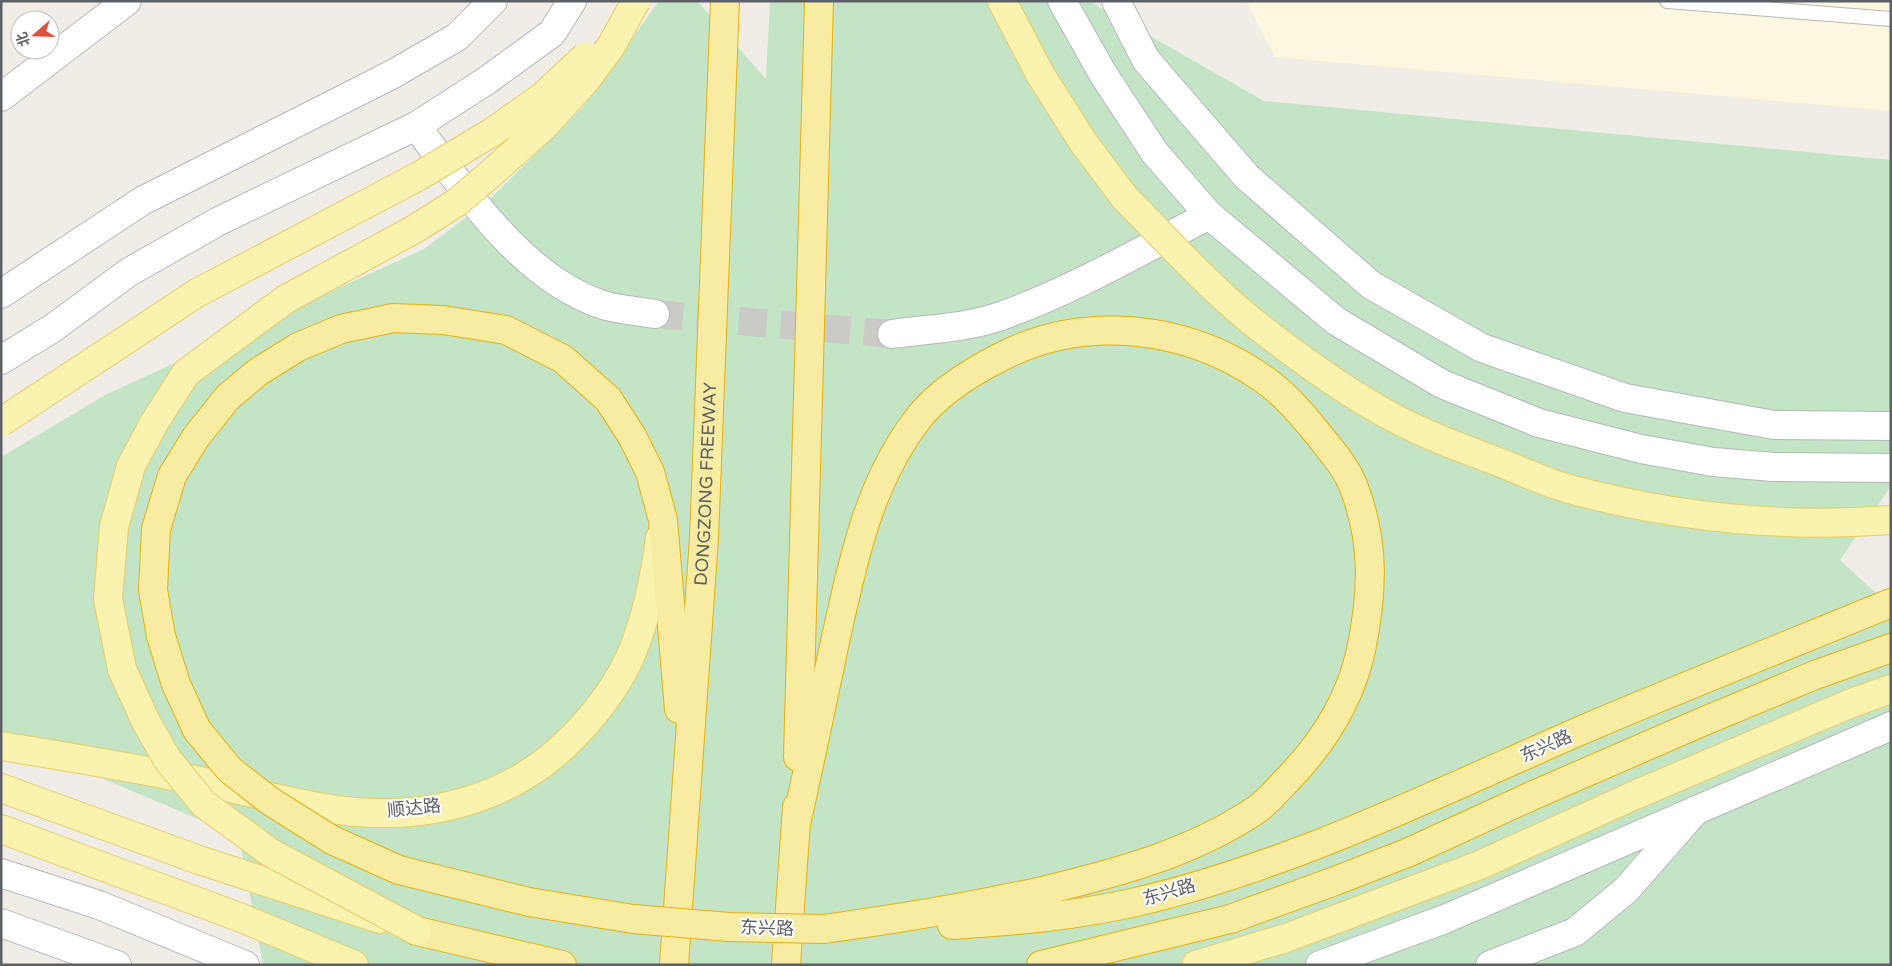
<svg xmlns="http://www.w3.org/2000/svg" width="1892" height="966" font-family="'Varela Round','Noto Sans SC',sans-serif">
	<rect width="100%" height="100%" fill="#efede6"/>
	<path fill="#fcf7de" d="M1246,1H1891V111L1275,57Z"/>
	<path fill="#c4e4c6" d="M659,1H697L766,79L770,1H1089L1264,101L1891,160V486L1840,560L1891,607V965H263L239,836L1,736V457L107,394L424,249L488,201L582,108Z"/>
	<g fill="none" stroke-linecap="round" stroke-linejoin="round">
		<path stroke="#cacac6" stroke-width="28" stroke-dasharray="28 14" stroke-linecap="butt" d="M655,314L892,334"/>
		<g stroke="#b6b7bc" stroke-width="16">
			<path id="service" d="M1667,1L1891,19"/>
		</g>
		<g stroke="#b6b7bc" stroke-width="30">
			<path id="minor" d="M1,97L127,1"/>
		</g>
		<g stroke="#b6b7bc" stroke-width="30">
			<path id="tertiary" d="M1116,1L1146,60L1247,177L1371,285L1482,348L1625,398L1774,425L1891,426
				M416,126C466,191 521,278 603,305C619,310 638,311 655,314
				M1,294L142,201L393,74L457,37L493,1
				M892,334C928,329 967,328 1001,316C1073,290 1141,251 1209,215
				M1,923L117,965
				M1490,965L1575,932L1626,890L1695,811"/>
		</g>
		<g stroke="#b4b7bc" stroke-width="30">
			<path id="secondary" d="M1062,1L1103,74L1155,153L1209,215L1336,321L1442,384L1539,423L1641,449L1713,462L1773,467L1891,468
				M1,360L53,328L129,272L219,221L416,126L486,81L552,33L572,1
				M1,873L99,905L245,965
				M1320,965L1445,919L1891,726"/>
		</g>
		<g stroke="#e9cc65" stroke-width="30">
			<path id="primary" d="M1002,1L1040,74L1083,142L1125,198
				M1,746C69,757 137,768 204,782C271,796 342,819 411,812C448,809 492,796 524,776C568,750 614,697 633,650C647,615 655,576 660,538
				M1,788L199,860L380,919
				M1,829L239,917L354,965
				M1196,965L1286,938L1480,865L1635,795L1854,702L1891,689"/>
		</g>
		<g stroke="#e6b00f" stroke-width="30">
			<g id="trunk">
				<path d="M196,437L228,397L258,372L298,347L341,329L393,318L443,320L506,330L563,359L608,399L632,436L650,472L663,520L679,709"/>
				<path d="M798,757L819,1"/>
				<path d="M796,824C809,766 821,709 833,651C851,570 866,487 917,420C938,392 971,372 1001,357C1083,314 1186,325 1262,378C1284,393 1301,413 1318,434C1330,449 1346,467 1353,485C1375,541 1373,592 1361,650C1350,701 1324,742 1288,779C1278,789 1268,802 1256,810C1192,853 1117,873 1042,891C970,907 897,919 824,929"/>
				<path d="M952,925C1013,921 1075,916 1136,902C1287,867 1434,795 1575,733C1680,688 1786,646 1891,603"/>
				<path d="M417,931L562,965"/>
				<path id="s1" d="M674,965L704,538L725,1"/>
				<path d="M786,965L797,807"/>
				<path d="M1041,965L1230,919L1335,881L1407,853L1536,794L1702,722L1815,675L1891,648"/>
			</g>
		</g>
		<use href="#service" stroke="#fff" stroke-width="14"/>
		<use href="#minor" stroke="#fff" stroke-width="28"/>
		<use href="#tertiary" stroke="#fff" stroke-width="28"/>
		<use href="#secondary" stroke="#fff" stroke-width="28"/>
		<use href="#primary" stroke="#faf2af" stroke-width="28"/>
		<use href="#trunk" stroke="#f8eba2" stroke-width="28"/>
		<g stroke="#e9cc65" stroke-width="30" stroke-linecap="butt">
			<path id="primary-bridge" d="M1125,198C1170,243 1213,292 1263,330C1304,362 1347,393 1392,417C1426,435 1461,448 1496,461C1520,470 1544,482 1569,489C1673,517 1784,528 1891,520
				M1,422L197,293L419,176L491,133L542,97L586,56
				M417,931L271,853L204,804L167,759L145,720L122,669L108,599L114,527L131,466L154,423L186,373L286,299L413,230L456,203L488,176L544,126L586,80L611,46L636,1"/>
		</g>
		<g stroke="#e6b00f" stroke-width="30" stroke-linecap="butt">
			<path id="trunk-bridge" d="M196,437L172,476L156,529L153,590L161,636L176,684L197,730L230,770L270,801L332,840L399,870L529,902L633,919L729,927L824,929"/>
		</g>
		<use href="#primary-bridge" stroke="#faf2af" stroke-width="28"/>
		<use href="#trunk-bridge" stroke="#f8eba2" stroke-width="28"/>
	</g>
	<g text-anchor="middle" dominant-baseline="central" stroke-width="4" stroke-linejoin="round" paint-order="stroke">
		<g font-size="18" fill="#5d6065" stroke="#fff">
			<text stroke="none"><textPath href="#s1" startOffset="482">DONGZONG FREEWAY</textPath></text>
			<text transform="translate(1546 746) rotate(-24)">东兴路</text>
			<text transform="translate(414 808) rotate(-6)">顺达路</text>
			<text transform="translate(1169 892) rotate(-16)">东兴路</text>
			<text transform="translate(767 928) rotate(2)">东兴路</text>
		</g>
	</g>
	<rect width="1892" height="966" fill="none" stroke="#5d6065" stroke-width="5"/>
	<g transform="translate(35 35) rotate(250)"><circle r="24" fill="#ffffff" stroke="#bebfc1"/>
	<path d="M0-4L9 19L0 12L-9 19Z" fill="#de523c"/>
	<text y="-8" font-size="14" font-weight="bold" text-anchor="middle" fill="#5d6065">北</text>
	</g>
</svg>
